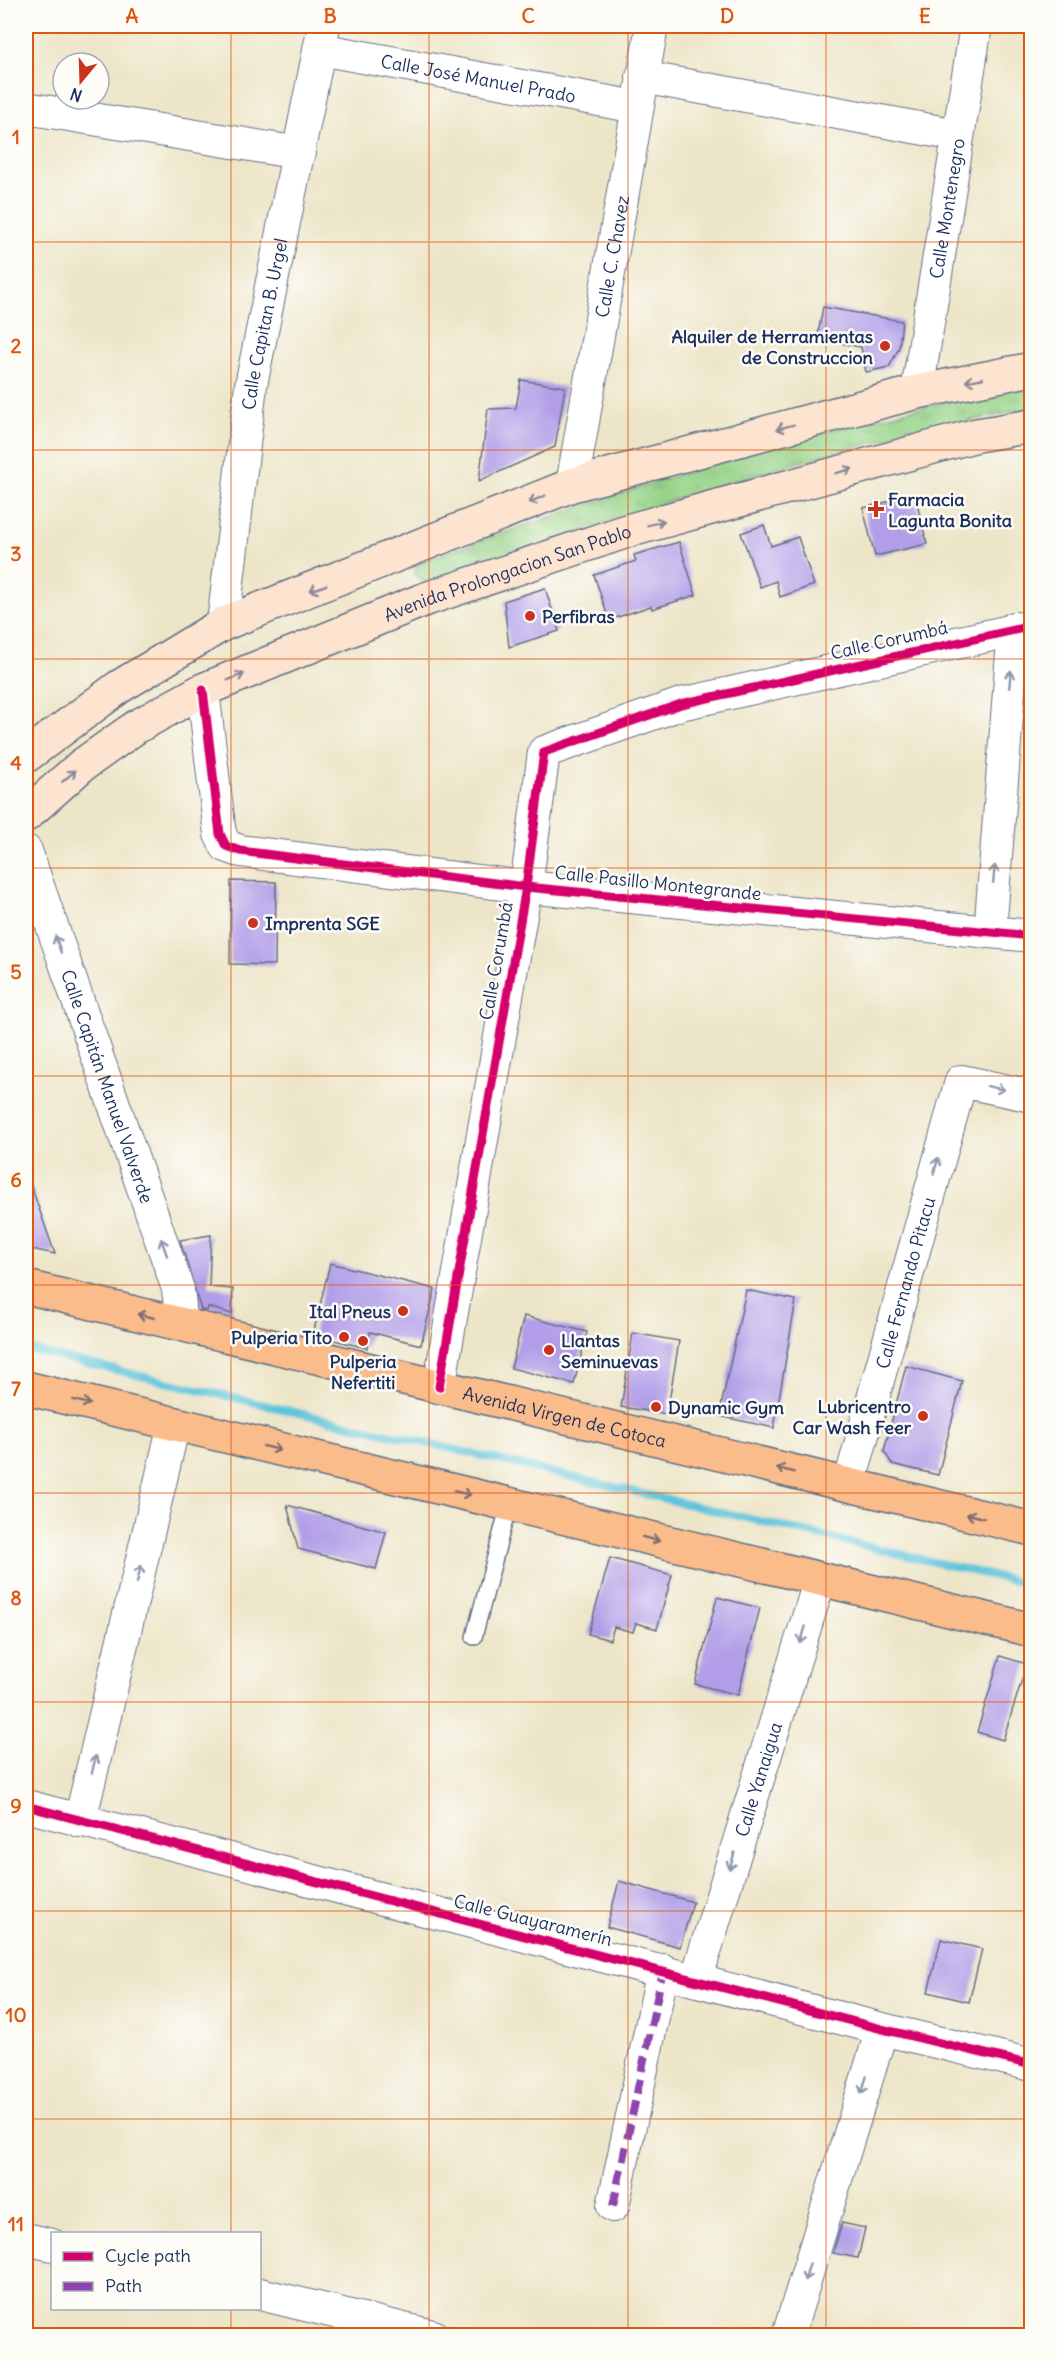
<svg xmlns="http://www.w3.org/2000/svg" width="1057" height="2361" font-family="Delius,sans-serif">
	<defs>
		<pattern id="grass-tufts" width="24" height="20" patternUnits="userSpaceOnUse" patternTransform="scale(1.5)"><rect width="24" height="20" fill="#96d388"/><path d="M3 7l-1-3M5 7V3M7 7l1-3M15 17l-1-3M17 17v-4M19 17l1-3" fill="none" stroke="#81b578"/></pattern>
	</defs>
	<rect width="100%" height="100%" fill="#fdfcf7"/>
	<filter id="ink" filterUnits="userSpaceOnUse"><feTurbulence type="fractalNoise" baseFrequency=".0167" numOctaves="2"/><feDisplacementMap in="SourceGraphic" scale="12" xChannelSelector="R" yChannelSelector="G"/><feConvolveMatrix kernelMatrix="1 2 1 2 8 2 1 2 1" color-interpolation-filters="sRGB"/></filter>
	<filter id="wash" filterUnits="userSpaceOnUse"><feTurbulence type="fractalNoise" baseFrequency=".008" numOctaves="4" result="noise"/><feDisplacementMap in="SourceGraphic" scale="24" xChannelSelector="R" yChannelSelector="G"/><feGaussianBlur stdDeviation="1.35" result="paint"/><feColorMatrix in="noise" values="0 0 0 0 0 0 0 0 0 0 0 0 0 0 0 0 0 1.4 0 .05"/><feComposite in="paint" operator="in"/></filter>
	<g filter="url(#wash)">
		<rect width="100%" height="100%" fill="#ede5c8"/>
		<path fill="url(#grass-tufts)" stroke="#588173" stroke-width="1.5" d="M1031,384V409C825,445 625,513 428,585L415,575L416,568L422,561C622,491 823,423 1031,384Z"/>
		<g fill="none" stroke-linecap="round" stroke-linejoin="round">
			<path stroke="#5dc4db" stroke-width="8" d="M26,1349L1032,1585"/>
		</g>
		<g id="blocks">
			<path fill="#b19de8" d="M823,307L902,321L899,348L889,367L866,372L861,347L817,339Z
				M521,380L565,387L555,447L479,481L488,409L516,408Z
				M915,495L927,544L875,556L863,508Z
				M764,525L771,546L798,537L814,585L780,597L776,581L760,587L741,533Z
				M679,542L696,595L652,609L651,606L609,620L594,575L636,561L634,555Z
				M545,588L559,631L509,647L504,601Z
				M231,881L276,882L275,965L230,964Z
				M29,1180L55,1254L26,1248V1181Z
				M211,1235L209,1287L233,1289L232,1314L208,1307L207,1311L201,1310L180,1240Z
				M330,1263L435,1289L421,1345L370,1332L367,1348L313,1335Z
				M746,1290L796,1300L774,1428L719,1416Z
				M524,1316L587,1332L574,1384L511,1368Z
				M633,1333L679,1341L667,1414L621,1407Z
				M906,1366L962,1381L938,1475L892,1464L884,1451Z
				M287,1505L386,1532L376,1569L298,1549Z
				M610,1558L672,1575L657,1629L636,1623L633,1632L614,1627L610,1640L588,1634Z
				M717,1597L760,1608L738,1695L695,1684Z
				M1000,1656L1027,1664L1003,1740L977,1732Z
				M619,1881L693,1902L680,1947L607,1927Z
				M941,1939L982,1949L969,2002L928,1992Z
				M842,2223L865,2228L858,2258L833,2253Z"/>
		</g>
	</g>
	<g filter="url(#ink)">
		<use href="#blocks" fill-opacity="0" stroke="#646f83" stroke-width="1.5"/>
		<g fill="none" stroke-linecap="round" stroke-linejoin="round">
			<g stroke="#646f83" stroke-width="18">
				<path id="lane" d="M474,1637L509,1504"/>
			</g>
			<g stroke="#646f83" stroke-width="34">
				<g id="street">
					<path id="s1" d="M319,49L637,107"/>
					<path d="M642,77L957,135"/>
					<path d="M26,108L299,153"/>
					<path id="s2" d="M917,392L976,26"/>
					<path id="s3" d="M572,485L652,26"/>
					<path id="s4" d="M223,624L251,385L324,26"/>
					<path d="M203,690L220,834L226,846L240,851L526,887L1032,936"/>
					<path id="s5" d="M26,851L178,1289L180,1307L178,1323"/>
					<path d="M990,932L1014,628"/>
					<path d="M439,1387L526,887L544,752L681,704L1032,626"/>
					<path id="s6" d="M849,1485L961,1081L1032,1096"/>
					<path d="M26,1806L882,2029L1032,2065"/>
					<path d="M80,1821L174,1424"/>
					<path id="s7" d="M696,1980L820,1579"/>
					<path d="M613,2206L663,1970"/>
					<path d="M26,2239L52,2245"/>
					<path d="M260,2294L433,2336"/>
					<path d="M788,2336L882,2029"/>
				</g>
			</g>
			<g stroke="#646f83" stroke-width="36">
				<g id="secondary">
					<path d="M26,756L119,687L223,624L572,485L917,392L1032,369"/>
					<path id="s8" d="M26,815L81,766L136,727L203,690L423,600L627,531L977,435L1032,426"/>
				</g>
			</g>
			<g stroke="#646f83" stroke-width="36">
				<g id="primary">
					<path id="s9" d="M26,1287L1032,1529"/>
					<path d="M26,1388L1032,1630"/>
				</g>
			</g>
			<use href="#lane" stroke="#fff" stroke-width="15"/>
			<use href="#street" stroke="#fff" stroke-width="32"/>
			<use href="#secondary" stroke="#fde4d1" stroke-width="33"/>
			<use href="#primary" stroke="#fabc8b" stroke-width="33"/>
			<path stroke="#8e44ad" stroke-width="8" stroke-dasharray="15 8" stroke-linecap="butt" d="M613,2206L663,1970"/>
			<g stroke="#fdfcf7" stroke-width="13">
				<path id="cycleway" d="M203,690L220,834L226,846L240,851L526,887L1032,936
					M439,1387L526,887L544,752L681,704L1032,626
					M26,1806L882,2029L1032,2065"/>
			</g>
			<use href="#cycleway" stroke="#d6006c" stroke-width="9"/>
		</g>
		<defs><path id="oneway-shaft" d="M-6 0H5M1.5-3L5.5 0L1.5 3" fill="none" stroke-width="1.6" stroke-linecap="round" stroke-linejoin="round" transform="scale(1.5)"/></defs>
		<g stroke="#8c8a98">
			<use href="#oneway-shaft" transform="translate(974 380) rotate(169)"/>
			<use href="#oneway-shaft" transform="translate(785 427) rotate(165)"/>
			<use href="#oneway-shaft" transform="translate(844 471) rotate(-15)"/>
			<use href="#oneway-shaft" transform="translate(537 499) rotate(158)"/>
			<use href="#oneway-shaft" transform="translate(656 523) rotate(-15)"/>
			<use href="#oneway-shaft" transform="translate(318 588) rotate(159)"/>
			<use href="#oneway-shaft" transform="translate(236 677) rotate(-22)"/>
			<use href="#oneway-shaft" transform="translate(69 776) rotate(-41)"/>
		</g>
		<g stroke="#8d97ae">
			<use href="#oneway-shaft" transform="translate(1010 679) rotate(-85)"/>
			<use href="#oneway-shaft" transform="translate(994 874) rotate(-85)"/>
			<use href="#oneway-shaft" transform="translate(58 944) rotate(-109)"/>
			<use href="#oneway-shaft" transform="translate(996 1088) rotate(12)"/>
			<use href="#oneway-shaft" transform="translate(936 1166) rotate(-74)"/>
			<use href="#oneway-shaft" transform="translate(164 1247) rotate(-109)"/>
			<use href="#oneway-shaft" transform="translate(139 1574) rotate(-77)"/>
			<use href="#oneway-shaft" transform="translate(803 1635) rotate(107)"/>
			<use href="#oneway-shaft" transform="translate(94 1764) rotate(-77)"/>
			<use href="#oneway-shaft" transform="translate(732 1861) rotate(107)"/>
			<use href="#oneway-shaft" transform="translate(864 2085) rotate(107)"/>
			<use href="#oneway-shaft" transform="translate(807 2272) rotate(107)"/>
		</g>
		<g stroke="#7f6e72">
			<use href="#oneway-shaft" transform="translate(146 1316) rotate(-167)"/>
			<use href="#oneway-shaft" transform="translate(82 1402) rotate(14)"/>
			<use href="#oneway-shaft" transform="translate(272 1448) rotate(13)"/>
			<use href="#oneway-shaft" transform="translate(785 1470) rotate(-166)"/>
			<use href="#oneway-shaft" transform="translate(462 1493) rotate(13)"/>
			<use href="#oneway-shaft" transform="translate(975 1516) rotate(-166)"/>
			<use href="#oneway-shaft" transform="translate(651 1539) rotate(13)"/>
		</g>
	</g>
	<path fill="none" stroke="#de5710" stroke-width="1.5" stroke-opacity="0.55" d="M231,26V2234M429,26V2336M628,26V2336M826,26V2336M26,242H1032M26,450H1032M26,659H1032M26,868H1032M26,1076H1032M26,1285H1032M26,1493H1032M26,1702H1032M26,1911H1032M26,2119H1032M231,2308V2336"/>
	<g fill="#c8321e" stroke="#fdfcf7" stroke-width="2">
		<circle cx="885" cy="346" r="6"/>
		<path d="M873 500h6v6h6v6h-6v6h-6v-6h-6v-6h6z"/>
		<circle cx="530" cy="616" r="6"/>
		<circle cx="253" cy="923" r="6"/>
		<circle cx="403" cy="1311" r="6"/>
		<circle cx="344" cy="1337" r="6"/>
		<circle cx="363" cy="1341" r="6"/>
		<circle cx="549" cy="1350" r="6"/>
		<circle cx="656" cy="1407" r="6"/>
		<circle cx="923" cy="1416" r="6"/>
	</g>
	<g text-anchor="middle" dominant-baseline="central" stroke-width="5" stroke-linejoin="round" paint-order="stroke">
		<g font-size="18" fill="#1b2f5e" stroke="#fdfcf7">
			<text stroke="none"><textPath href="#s1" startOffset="162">Calle José Manuel Prado</textPath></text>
			<text stroke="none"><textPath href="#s2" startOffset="186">Calle Montenegro</textPath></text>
			<text stroke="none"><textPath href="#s3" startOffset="232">Calle C. Chavez</textPath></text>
			<text stroke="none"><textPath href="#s4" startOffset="303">Calle Capitan B. Urgel</textPath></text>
			<text stroke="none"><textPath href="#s8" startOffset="544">Avenida Prolongacion San Pablo</textPath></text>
			<text transform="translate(889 640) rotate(-13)">Calle Corumbá</text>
			<text transform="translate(658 883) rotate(6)">Calle Pasillo Montegrande</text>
			<text transform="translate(496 961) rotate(-80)">Calle Corumbá</text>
			<text stroke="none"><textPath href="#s5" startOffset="249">Calle Capitán Manuel Valverde</textPath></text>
			<text stroke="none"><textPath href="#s6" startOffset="210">Calle Fernando Pitacu</textPath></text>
			<text stroke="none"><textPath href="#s9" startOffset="554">Avenida Virgen de Cotoca</textPath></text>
			<text stroke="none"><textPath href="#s7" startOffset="210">Calle Yanaigua</textPath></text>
			<text transform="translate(533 1920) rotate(14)">Calle Guayaramerín</text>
		</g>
		<g font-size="18" font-weight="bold" fill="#1b2f5e" stroke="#fdfcf7" text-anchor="start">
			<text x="873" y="336" text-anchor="end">Alquiler de Herramientas<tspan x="873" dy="21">de Construccion</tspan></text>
			<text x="888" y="499">Farmacia<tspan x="888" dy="21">Lagunta Bonita</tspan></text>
			<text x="542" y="616">Perfibras</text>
			<text x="265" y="923">Imprenta SGE</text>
			<text x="391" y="1311" text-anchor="end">Ital Pneus</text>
			<text x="332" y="1337" text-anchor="end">Pulperia Tito</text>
			<text x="561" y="1340">Llantas<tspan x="561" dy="21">Seminuevas</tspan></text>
			<text x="363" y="1361" text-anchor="middle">Pulperia<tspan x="363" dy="21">Nefertiti</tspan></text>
			<text x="911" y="1406" text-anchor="end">Lubricentro<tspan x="911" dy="21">Car Wash Feer</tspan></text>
			<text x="668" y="1407">Dynamic Gym</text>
		</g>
	</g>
	<rect width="1057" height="2361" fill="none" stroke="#fdfcf7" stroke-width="66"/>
	<rect x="51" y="2232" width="210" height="78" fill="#fdfcf7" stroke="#a3aaba" stroke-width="1.5"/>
	<rect x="63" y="2252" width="30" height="9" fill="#d6006c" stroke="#a3aaba" stroke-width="1.5"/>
	<text x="105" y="2262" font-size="18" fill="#1b2f5e">Cycle path</text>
	<rect x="63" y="2282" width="30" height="9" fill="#8e44ad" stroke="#a3aaba" stroke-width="1.5"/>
	<text x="105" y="2292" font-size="18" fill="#1b2f5e">Path</text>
	<g transform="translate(81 81) rotate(199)"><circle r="28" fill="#fdfcf7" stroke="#a3aaba" stroke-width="1.5"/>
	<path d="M0-4.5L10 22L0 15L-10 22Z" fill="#c8321e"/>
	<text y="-9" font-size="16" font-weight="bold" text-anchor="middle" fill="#1b2f5e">N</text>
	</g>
	<rect x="33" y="33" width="991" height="2295" fill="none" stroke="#de5710" stroke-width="2"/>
	<g font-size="20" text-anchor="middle" font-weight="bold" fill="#de5710">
		<text x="132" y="23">A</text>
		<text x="330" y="23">B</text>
		<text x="528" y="23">C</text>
		<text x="727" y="23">D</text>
		<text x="925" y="23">E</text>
		<text x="16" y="144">1</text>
		<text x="16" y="353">2</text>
		<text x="16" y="561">3</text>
		<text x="16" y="770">4</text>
		<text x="16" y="979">5</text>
		<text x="16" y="1187">6</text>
		<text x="16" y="1396">7</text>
		<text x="16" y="1605">8</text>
		<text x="16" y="1813">9</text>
		<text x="16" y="2022">10</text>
		<text x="16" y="2231">11</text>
	</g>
</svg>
